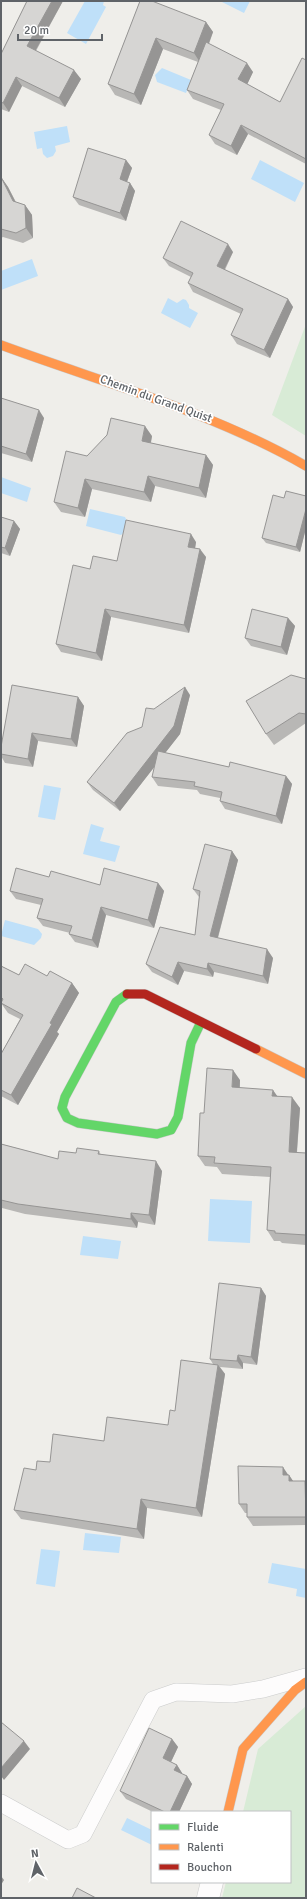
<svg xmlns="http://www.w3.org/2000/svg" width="307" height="1899" font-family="Signika,sans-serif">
	<rect width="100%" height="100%" fill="#efeeea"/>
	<path fill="#d8ebd6" d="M306,324V436L272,415Z
		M306,1706V1898H222L226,1882H290V1812H243L258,1749Z"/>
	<path fill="#bfe0f9" d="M85,1H104L103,5L106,7L86,44L67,33Z
		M220,1H250L244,13Z
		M162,68L191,80L186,93L157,82L155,75Z
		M67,126L70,142L55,146L56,151L53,156L47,158L43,154L42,148L37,149L34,132Z
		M260,160L304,183L295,202L251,179Z
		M32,259L38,276L1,290V271Z
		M168,298L177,303L183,299L186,300L189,305V308L198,313L190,328L161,313Z
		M1,477L31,488L27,502L1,493Z
		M90,509L125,517L128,523L126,531L121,535L86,526Z
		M44,785L61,788L55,820L38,817Z
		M91,824L104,828L100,841L120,846L115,862L83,854Z
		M5,920L38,929L42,934L41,938L34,945L1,936Z
		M210,1199L252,1201L250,1243L208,1241Z
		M83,1236L121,1241L118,1259L80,1255Z
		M85,1533L121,1537L119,1553L83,1550Z
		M41,1549L60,1551L55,1587L36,1584Z
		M272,1563L306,1569V1598L296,1596L297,1589L268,1583Z
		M127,1818L152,1830V1845L121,1830Z"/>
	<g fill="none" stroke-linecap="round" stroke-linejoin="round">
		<g stroke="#cbcccc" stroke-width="18">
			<path id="lane" d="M1,1803L68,1840L83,1834L153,1700L176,1692L232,1694L263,1689L306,1677"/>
		</g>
		<g stroke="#cbcccc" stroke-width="23">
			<path id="street" d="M208,1898L212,1882"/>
		</g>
		<g stroke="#cacacb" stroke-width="10">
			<path id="fast" d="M127,994L116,1002L65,1097L62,1108L67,1118L78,1123L157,1134L171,1130L178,1117L191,1043L201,1022"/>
		</g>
		<g stroke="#cacacb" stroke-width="10">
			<path id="slow" d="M1,345C104,383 210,411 306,466
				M256,1049L306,1074
				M228,1812L243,1749L295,1690L306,1682"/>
		</g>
		<g stroke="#cacacb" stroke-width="10">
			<path id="jam" d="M127,994H145L256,1049"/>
		</g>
		<use href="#lane" stroke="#fdfcfc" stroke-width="17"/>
		<use href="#street" stroke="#fdfcfc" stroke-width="22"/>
		<use href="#fast" stroke="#63d668" stroke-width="9"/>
		<use href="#slow" stroke="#ff974d" stroke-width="9"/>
		<use href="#jam" stroke="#b3261e" stroke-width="9"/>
	</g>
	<path fill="#b8b7b5" d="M27,1H63L36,51L81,79L65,107L22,86L9,112L1,109V54Z
		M140,1L206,22L213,32L209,44L253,72L247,84L280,102L306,60V164L248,134L237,155L215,144L209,135L221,110L193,99L187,90L198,62L163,49L141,105L115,95L108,84Z
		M126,160L132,168L127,182L130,183L135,191L126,221L79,205L73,197Z
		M1,177L8,187L16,202L25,205L32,215L33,238L23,243L3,237L1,238Z
		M233,252L225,270L288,299L293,307L270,358L237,344L231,335L241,314L193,292L188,283L191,277L169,266L163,258Z
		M1,398L44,418L32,462L1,453Z
		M152,436L151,443L206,455L213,465L206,498L155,486L151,502L92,489L85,517L61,512L54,502L87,456Z
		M306,496V528L300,552L266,543L262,538L284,498Z
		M1,517L14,521L20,529L10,556L1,553Z
		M196,542L195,548L206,557L189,633L111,617L102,661L61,652L56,644L90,569L117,561Z
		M288,618L295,626L287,655L251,646L245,638Z
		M306,679V723L274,745L266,734Z
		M190,695L180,734L165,753L229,767L286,776L292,784L282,824L225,809L220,801V798L200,794L197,790L158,786L152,777L155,766L120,811L93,790L87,782L142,727L154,709Z
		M78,697L84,706L77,747L38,741L33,767L5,763L1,756V747Z
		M232,851L238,860L218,938L273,958L268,984L214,972L213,977L184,971L178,985L152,972L146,964L195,935L199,897L193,889Z
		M49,877L100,885L158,883L164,891L154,928L106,915L98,948L75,942L69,934L70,933L43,926L37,918L41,905L16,899L10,891Z
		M1,966L19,975L47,976L72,983L79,993L57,1032L59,1034L18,1105L1,1096V1054L20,1019L8,1013L1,1003Z
		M240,1080V1088L277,1096L300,1108L297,1153H306V1245L282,1243L280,1241H274L267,1230L270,1177L222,1174L217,1167L205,1166L198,1156L204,1113Z
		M1,1144L58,1159L76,1153L99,1151L101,1155L162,1171L155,1225L138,1222L137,1228L25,1214L2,1208L1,1212Z
		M261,1288L266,1296L257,1365L243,1363V1369L220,1367L225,1374L202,1517L147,1508L144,1539L21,1519L14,1510L36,1470L50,1462L104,1441L168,1425L175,1411L213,1364L210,1359Z
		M288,1475H289L293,1481H305L306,1482V1525L253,1526L247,1517V1513H245L239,1504Z
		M172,1739L178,1747L171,1762L177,1765L182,1773V1774L187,1776L192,1784L179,1812H153L126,1799L120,1791Z"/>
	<path fill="#969594" d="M52,1H63L33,55L27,46Z
		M206,22L213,32L201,64L194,53Z
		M156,38L163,49L141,105L134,94Z
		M247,63L253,72L245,89L238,79Z
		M74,70L81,79L65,107L59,98Z
		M16,77L22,86L9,112L3,103Z
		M241,125L248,134L237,155L231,146Z
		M126,160L132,168L125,187L120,179Z
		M1,177L8,187L20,211L13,201Z
		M130,183L135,191L126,221L120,213Z
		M25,205L32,215L33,238L26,228Z
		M228,244L233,252L222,274L217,266Z
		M288,299L293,307L270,358L264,350Z
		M39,410L44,418L32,462L26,454Z
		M145,426L152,436L149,451L142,441Z
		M206,455L213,465L206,498L199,488Z
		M148,476L155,486L151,502L144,492Z
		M85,479L92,489L85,517L78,508Z
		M306,509V528L300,552L296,547Z
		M14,521L20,529L10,556L5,548Z
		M191,534L196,542L194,555L188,547Z
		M200,549L206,557L189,633L184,625Z
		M105,609L111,617L102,661L96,653Z
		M288,618L295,626L287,655L281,647Z
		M185,687L190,695L180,734L120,811L114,803Z
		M78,697L84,706L77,747L71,739Z
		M32,733L38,741L33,767L28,759Z
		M286,776L292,784L282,824L276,816Z
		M232,851L238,860L216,944L210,936Z
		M158,883L164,891L154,928L148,920Z
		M101,907L106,915L98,948L92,940Z
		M267,949L273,958L268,984L263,976Z
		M178,962L184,971L178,985L172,977Z
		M208,963L214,972L213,977L207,969Z
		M72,983L79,993L57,1032L59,1034L18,1105L11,1095Z
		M233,1070L240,1080L239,1097L232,1087Z
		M273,1090L280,1100L272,1096Z
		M292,1097L300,1108L296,1162L289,1152Z
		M156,1161L162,1171L155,1225L149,1215Z
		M131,1213L138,1222L137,1228L131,1219Z
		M261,1288L266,1296L257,1365L251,1357Z
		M238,1355L243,1363V1369L237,1361Z
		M218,1365L225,1374L202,1517L196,1508Z
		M283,1467L289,1476L283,1475Z
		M289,1475L295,1484L289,1481Z
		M305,1481L306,1482V1517Z
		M141,1499L147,1508L144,1539L137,1529Z
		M172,1739L178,1747L169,1766L163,1758Z
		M24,1741L30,1749L4,1780L1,1776V1768Z
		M177,1765L182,1773L180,1779L174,1770Z
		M187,1776L192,1784L179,1812H170Z
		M1,1876L4,1880L1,1885Z"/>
	<path fill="#d6d5d3" stroke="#969594" d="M27,1H52L27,46L74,70L59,98L16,77L3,103L1,102V54Z
		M140,1H152L206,22L194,53L156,38L134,94L108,84Z
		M206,42L247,63L238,79L280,102L302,58L306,60V159L241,125L231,146L209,135L224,104L187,90Z
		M88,148L126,160L120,179L130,183L120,213L73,197Z
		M1,177L13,201L25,205L26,228L16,233L1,229Z
		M181,221L228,244L217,266L288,299L264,350L231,335L243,309L188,283L193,273L163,258Z
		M1,398L39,410L26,454L1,446Z
		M111,418L145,426L142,441L206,455L199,488L148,476L144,492L85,479L78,508L54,502L66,451L87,456L107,435Z
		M286,491L306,496V509L296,547L262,538L273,495L284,498Z
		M1,517L14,521L5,548L1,547Z
		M126,520L191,534L188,547L200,549L184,625L105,609L96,653L56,644L73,565L90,569L93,556L117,561Z
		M252,609L288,618L281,647L245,638Z
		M291,675L306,679V714L299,713L266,734L246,701Z
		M12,685L78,697L71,739L32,733L28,759L1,754V747Z
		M185,687L174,726L114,803L87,782L127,733L142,727L146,708L154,709Z
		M158,751L229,767L230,762L286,776L276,816L220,801L222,792L194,786L195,782L152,777Z
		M205,844L232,851L210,936L267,949L263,976L208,963L207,969L178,962L172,977L146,964L160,927L195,935L200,891L193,889Z
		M16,868L49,877L51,871L100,885L104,868L158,883L148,920L101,907L92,940L69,934L72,926L37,918L43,899L10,891Z
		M25,964L47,976L50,971L72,983L50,1023L52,1024L11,1095L1,1090V1054L23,1015L1,1003L3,999L1,997V966L19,975Z
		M207,1068L233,1070L232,1087L273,1090L272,1096L292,1097L289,1152L306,1153V1235L275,1233V1231L267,1230L271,1167L214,1163L215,1157L198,1156L200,1113H204Z
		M1,1144L58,1159L59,1151L76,1153L77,1148L99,1151L98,1154L156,1161L149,1215L131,1213V1219L18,1204L1,1200Z
		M219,1283L261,1288L251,1357L238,1355L237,1361L210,1359Z
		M181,1360L218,1365L196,1508L141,1499L137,1529L14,1510L24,1468L36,1470L37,1461L50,1462L53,1434L104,1441L107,1417L168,1425L170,1410L175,1411Z
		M238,1466L283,1467V1475H289V1481H305L306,1517H247V1504H239Z
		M1,1722L24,1741L1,1768Z
		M149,1728L172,1739L163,1758L177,1765L174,1770L187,1776L170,1812H165L120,1791Z
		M77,1888L96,1898H72Z"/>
	<g text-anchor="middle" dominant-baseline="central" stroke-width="3.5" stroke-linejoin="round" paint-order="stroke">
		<g font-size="12" fill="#5f6368" stroke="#fff">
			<text transform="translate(156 399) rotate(20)">Chemin du Grand Quist</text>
		</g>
	</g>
	<rect width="307" height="1899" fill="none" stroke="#5f6368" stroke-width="4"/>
	<rect x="151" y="1811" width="140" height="72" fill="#ffffff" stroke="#bfc1c3"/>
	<rect x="159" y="1824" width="20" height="6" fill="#63d668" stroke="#bfc1c3"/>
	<text x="187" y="1831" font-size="12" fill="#5f6368">Fluide</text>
	<rect x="159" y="1844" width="20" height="6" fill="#ff974d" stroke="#bfc1c3"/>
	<text x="187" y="1851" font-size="12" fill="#5f6368">Ralenti</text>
	<rect x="159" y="1864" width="20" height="6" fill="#b3261e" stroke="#bfc1c3"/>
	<text x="187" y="1871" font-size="12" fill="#5f6368">Bouchon</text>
	<g transform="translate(36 1863) rotate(353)" stroke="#ffffff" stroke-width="3" paint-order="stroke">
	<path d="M0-3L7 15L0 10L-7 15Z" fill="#5f6368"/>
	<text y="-6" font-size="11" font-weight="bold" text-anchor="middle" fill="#5f6368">N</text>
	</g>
	<path d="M18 34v6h84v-6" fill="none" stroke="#5f6368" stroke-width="2"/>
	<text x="24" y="34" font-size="12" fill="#5f6368" stroke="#ffffff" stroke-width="3" paint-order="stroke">20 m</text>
</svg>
